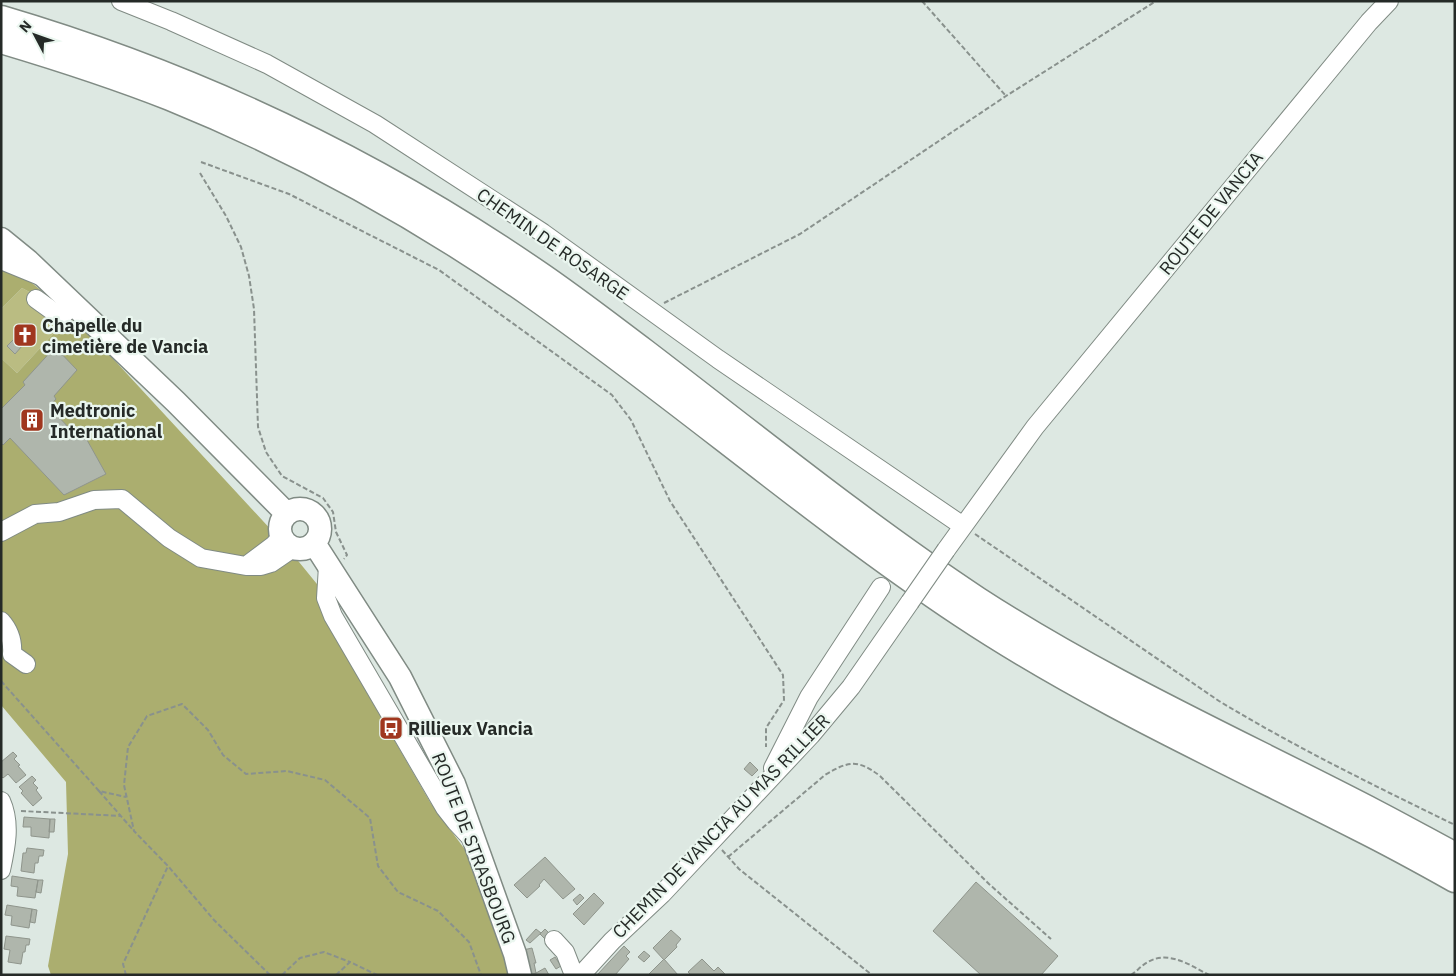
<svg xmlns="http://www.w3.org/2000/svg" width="1456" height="976" font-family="'IBM Plex Sans',sans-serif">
	<rect width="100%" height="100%" fill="#dde8e2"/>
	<path fill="#babc82" d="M22,288L50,303L69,317L17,373L1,358V309Z"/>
	<path fill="#abae6f" d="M1,267L32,283L81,324L286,546L321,589L329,627L430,802L477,866L511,975H51L48,966L68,854L66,782L1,705V358L17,373L69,317L50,303L22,288L1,309Z"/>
	<path fill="#afb6ac" stroke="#8f958c" d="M30,323L37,329L15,354L7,346Z
		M55,347L77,370L54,396L56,399L49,407L75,434L82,431L106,474L64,495L10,438L3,445L1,443V409L25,385L23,382Z
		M13,752L17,756L14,759L20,765L18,766L26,775L16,783L8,774L3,778L1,776V762Z
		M750,762L758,770L752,776L744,769Z
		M32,776L36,780L33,783L38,788L36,790L42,798L33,806L21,793L23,791L19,787Z
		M24,817L50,819L49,838L31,836V827H23Z
		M50,819H55L54,832H49Z
		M27,848L44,850L43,856H39L38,863H35L34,873L21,871L23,853H26Z
		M545,857L575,889L563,899L544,879L539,885L540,886L527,898L514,885Z
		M12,876L38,880L35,898L17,896L18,887L11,886Z
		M38,880H43L41,893L36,892Z
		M976,882L1058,956L1041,975H981L933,931Z
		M594,893L604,903L584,925L573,914Z
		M580,894L584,898L577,905L573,900Z
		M7,905L32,909L29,928L11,925L12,916L5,915Z
		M32,909L37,910L35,923L30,922Z
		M536,929L541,933L530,943L526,940Z
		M545,929L552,936L547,941L540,934Z
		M671,930L681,939L676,945L677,947L664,960L653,948Z
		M6,936L30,939L29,945H26L25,952H23L21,964L8,962L10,950L4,949Z
		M624,946L630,952L626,956L629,959L615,975H597Z
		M532,948L536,963H534L536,973L529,975L523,950Z
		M644,951L650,956L644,962L638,957Z
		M555,957L561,966L556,969L550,960Z
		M664,959L678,975H648Z
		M702,959L714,971L718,967L725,974L691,975L688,972Z
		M545,968L549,975H535L536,973Z"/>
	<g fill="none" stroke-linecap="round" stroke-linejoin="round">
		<g stroke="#808b84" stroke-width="20">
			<path id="minor" d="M121,1L171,21L267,64L375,124L543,233L718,359L963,526
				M1,260L40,276
				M36,299L61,317L74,304
				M1,532L35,514L59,512L94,500L122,499L169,538L201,558L246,566H261L271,563L293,548
				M946,550L1035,427L1369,22L1389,1
				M250,563L274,545L282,536
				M328,566L326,598L333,616L445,808L456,822L472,839
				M1,621C10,631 13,642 12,654L26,664
				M773,768L809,697L881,587
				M1,801C11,823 6,847 1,870
				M554,940L565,952L574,975
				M581,975L612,941L662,894L811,735L851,687L910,602"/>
		</g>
		<g stroke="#808b84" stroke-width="25">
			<path id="major" d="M1,239L28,261L176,402L287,514
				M280 529a20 20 0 1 1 40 0a20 20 0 1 1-40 0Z
				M314,543L400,677L454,784L515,954L520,975"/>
		</g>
		<g stroke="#808b84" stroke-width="29">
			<path id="highway" d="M1,19C194,76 369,158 535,272C572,297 608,325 644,352C754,436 862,524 977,600C1103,682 1240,743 1373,812C1400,826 1427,841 1455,856
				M1,40C58,57 114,75 170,97C298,149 420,216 534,296C679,398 814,515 962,614C1087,697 1224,759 1358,827C1390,843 1423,861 1455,879"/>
		</g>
		<path stroke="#89918d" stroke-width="2" stroke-dasharray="5 2.5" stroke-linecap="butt" d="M922,1L1006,96
			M201,162L289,194L439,270L612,395L631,420L670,501L783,675L784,700L766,728V747
			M200,173L226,216L241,247L249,276L254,309L258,427L266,452L282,476L323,498L333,512L336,532L347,555L344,559
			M664,303L800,234L1006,96L1156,1
			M975,534L1219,701C1295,747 1375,786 1455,825
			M1,681L99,791L126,797
			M99,791L134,831
			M21,811L121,816
			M722,850L739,869L872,975
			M728,857L825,775C848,761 858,759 880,776L989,884L1051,939
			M126,975L123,964L168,866
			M270,975L214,920L168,866L134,831L124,785L128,747L147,716L182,704L208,730L223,755L246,774L287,771L325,780L370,818L378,866L398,892L438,911L469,942L481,975
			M282,975L300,958L324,952L350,962
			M336,975L350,962L377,975
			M1131,975C1137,971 1142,965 1148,962C1168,950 1190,965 1209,975"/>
		<use href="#minor" stroke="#fff" stroke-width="18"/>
		<use href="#major" stroke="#fff" stroke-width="22"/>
		<use href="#highway" stroke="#fff" stroke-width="26"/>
		<g stroke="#808b84" stroke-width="20" stroke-linecap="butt">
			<path id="minor-bridge" d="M910,602L946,550"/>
		</g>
		<use href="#minor-bridge" stroke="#fff" stroke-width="18"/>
	</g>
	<defs>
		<g id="church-square" transform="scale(1.25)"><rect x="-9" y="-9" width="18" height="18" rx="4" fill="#a0371f" stroke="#eaf6ef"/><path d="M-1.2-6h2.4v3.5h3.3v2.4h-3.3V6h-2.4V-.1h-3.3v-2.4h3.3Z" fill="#fff"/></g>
		<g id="building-square" transform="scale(1.25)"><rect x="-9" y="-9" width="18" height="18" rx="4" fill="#a0371f" stroke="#eaf6ef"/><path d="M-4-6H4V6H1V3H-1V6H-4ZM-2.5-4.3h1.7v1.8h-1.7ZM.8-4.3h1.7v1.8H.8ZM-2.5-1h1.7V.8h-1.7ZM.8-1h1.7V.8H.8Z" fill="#fff"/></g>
		<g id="bus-square" transform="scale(1.25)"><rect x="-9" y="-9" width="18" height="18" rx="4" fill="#a0371f" stroke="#eaf6ef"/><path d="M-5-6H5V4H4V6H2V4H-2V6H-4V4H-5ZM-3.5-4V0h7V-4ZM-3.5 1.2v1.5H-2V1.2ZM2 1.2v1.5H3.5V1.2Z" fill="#fff"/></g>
	</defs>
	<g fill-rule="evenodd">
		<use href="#church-square" x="25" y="335"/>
		<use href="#building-square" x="32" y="420"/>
		<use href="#bus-square" x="391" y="728"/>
	</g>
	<g text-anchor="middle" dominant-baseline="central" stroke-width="4.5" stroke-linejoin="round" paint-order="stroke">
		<g font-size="18" fill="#252a27" stroke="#eaf6ef">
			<text transform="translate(1211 213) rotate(-51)">ROUTE DE VANCIA</text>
			<text transform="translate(553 244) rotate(35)">CHEMIN DE ROSARGE</text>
			<text transform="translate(721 826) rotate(-46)">CHEMIN DE VANCIA AU MAS RILLIER</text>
			<text transform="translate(474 848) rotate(69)">ROUTE DE STRASBOURG</text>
		</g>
		<g font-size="18" font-weight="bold" fill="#252a27" stroke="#eaf6ef" text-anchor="start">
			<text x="42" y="325">Chapelle du<tspan x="42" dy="21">cimetière de Vancia</tspan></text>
			<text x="50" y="410">Medtronic<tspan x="50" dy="21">International</tspan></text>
			<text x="408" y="728">Rillieux Vancia</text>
		</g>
	</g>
	<rect width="1456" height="976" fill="none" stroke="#252a27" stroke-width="5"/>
	<g transform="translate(35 35) rotate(311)" stroke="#eaf6ef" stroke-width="4" paint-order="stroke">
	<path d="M0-4L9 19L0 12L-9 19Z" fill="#252a27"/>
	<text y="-8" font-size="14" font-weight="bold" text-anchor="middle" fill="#252a27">N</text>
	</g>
</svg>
